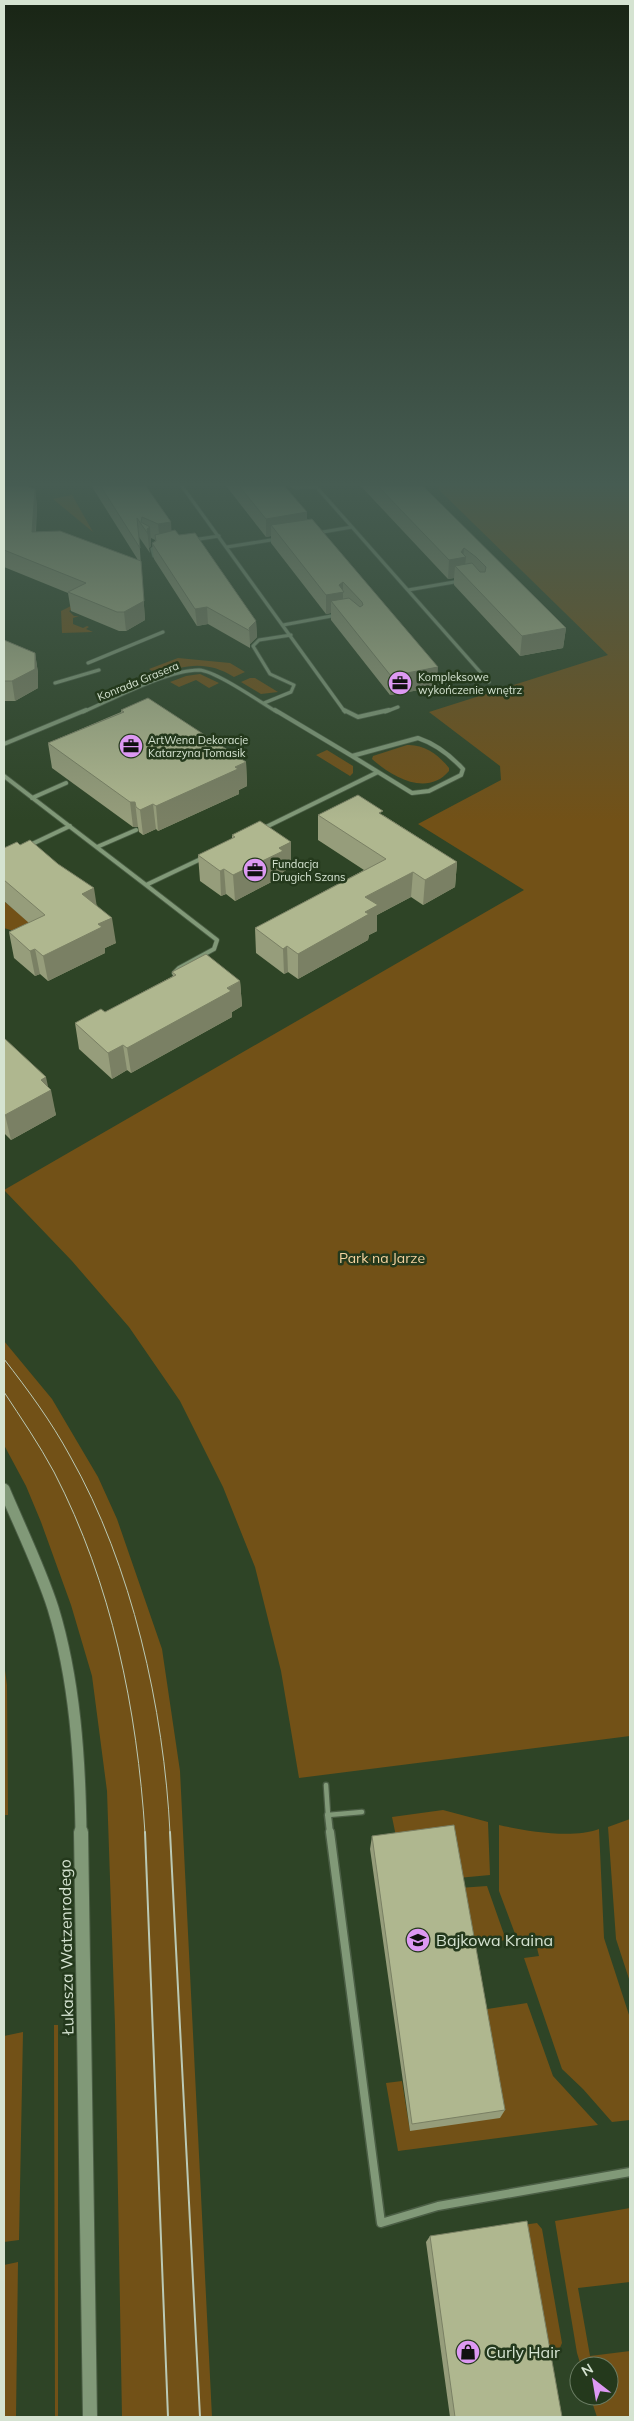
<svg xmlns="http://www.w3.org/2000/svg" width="634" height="2421" font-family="Mulish,sans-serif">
	<rect width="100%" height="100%" fill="#2e4426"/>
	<path fill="#725117" d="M431,482H630V1736L299,1778L281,1671L255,1567L223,1487L180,1401L129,1327L72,1261L4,1190L524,890L418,824L501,780L500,766L429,712L608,655Z
		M72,495L93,532L53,499Z
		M83,600L81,604L69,611L74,616H79L73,618V624L83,628L87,626L89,627L86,629L93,632L62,633L61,611Z
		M178,658L230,663L245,672L234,677C208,661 186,664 158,675L149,669Z
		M200,674L219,683L209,688L196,680L179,687L170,682L186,676Z
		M250,678H255L278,692L261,694L241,682Z
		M407,745C424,744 439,755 449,768V771C427,797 392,777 372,759L373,756Z
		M327,750L353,766V773L350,776L316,755Z
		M4,901L36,928L29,936L4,928Z
		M4,1341L52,1399L98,1477L117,1519L162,1649L180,1771L212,2417H122L115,2025L107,1791L92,1676L71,1605L41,1522L26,1486L4,1445Z
		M4,1663L7,1685L8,1815H4Z
		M443,1810L488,1822L490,1875L458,1878L398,1846L392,1817Z
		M630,1819V1982L616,1939L608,1827Z
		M499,1825C526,1831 572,1839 599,1829L604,1938L630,2018V2120L612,2122L583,2089L562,2069L524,1958L539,1956L536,1944L520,1947L499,1891Z
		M487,1886L506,1940L469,1946L459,1888Z
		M527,2003L553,2076L598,2125L398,2151L386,2083L402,2081L410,2131L481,2010Z
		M54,2025H58V2417H55Z
		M23,2032L19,2240L4,2242V2036Z
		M630,2208V2282L578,2288L590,2356L630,2351V2417H597L590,2396H609V2366H581L577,2353L555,2221Z
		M537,2223L542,2229L562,2343L559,2350L545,2352L522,2225Z
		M18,2262L16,2417H4V2265Z"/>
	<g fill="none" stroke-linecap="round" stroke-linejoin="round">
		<g stroke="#4b5e45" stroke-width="7">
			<path id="service" d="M326,1785L328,1815L362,1812"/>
		</g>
		<g stroke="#4b5e45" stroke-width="4.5">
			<path id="minor-far3" d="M179,482L345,712
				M286,482L296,488L316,487
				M312,482L352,527
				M317,533L352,527L489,682
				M193,540L219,536
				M227,547L277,539
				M154,556L152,549L159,546
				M408,590L460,581
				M283,625L337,615
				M88,663L163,632
				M55,683L99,670
				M264,703L291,692L294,685L270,674L253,646L259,640L291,635
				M83,712C113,699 168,670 199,670C216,671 260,702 277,712
				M385,712L398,707"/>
		</g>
		<g stroke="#4b5e45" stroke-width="5.5">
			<path id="minor-far2" d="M275,710L352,756
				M344,710L358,717L389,710
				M418,738C436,744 450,755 463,769L461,775L429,791L412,793L352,756Z
				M4,744L86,710
				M4,776L146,885L205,857
				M32,798L66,783
				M262,829L378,772
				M30,845L70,826
				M97,847L136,830
				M146,885L217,940L214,949L179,968L174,973"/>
		</g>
		<g stroke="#4b5e45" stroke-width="9">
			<path id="minor-far1" d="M328,1815L330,1833"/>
		</g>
		<g stroke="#4b5e45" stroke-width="11">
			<path id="minor" d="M330,1832L381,2223L438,2206L630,2172"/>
		</g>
		<g stroke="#4b5e45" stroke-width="13">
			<path id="tertiary-far1" d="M4,1489C20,1527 41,1570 53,1608C75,1680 80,1759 81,1833"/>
		</g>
		<g stroke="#4b5e45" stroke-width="16">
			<path id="tertiary" d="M81,1832L90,2417"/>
		</g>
		<use href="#service" stroke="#819978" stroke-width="4.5"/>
		<use href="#minor-far3" stroke="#819978" stroke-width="3"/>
		<use href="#minor-far2" stroke="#819978" stroke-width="4"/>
		<use href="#minor-far1" stroke="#819978" stroke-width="6"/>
		<use href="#minor" stroke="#819978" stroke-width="8"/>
		<use href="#tertiary-far1" stroke="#819978" stroke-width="11"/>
		<use href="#tertiary" stroke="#819978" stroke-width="14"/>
		<path stroke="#bac9b5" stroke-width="1" d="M4,1359C28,1390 51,1421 70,1456C132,1565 164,1709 170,1833
			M4,1392C21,1418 39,1444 54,1472C112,1584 137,1709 145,1833"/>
		<path stroke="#bac9b5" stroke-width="2" d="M145,1832L168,2417
			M170,1832L200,2417"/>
	</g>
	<path fill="#969d7b" d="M4,482L35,489L37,507L36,532L138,560L89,482H143L171,522V531L179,535L256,621L257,637L250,644V648L208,624L197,626L154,559L152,543L155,541V540L151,538V546L149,548L150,553L139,537L145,620L126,631H119L71,611L68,593L4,567Z
		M223,482H281L307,519L437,687L390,695L331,620V613L326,614L271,543V536L266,537Z
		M357,482H419L566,628L563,648L520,656L454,585V578L448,579Z
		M4,640L35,653L38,673V688L15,701H4Z
		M121,710L246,762L247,786L239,790V794L158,831L156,829L143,835L139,832L138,827H133L52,768L48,743L121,712Z
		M318,815H383L457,862L455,887L423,905L411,897L377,915V931L369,935L368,940L298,979L288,972L284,974L256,953L255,928L364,870L318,840Z
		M232,835L291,867L283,872V876L235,901L226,894L221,896L200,881L198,855L232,839Z
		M4,848L97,905L116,943L105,948V953L48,981L40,974L35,976L14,958L9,932L29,923L4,901Z
		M172,972L240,981L242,1006L232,1012V1017L131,1073L127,1070L112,1079L79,1049L75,1023L105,1012L173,976Z
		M4,1038L48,1087L56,1115L11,1140L4,1133Z
		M372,1836L505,2110L500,2118L410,2131L370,1849Z
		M430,2236L562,2417H450L426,2242Z"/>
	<path fill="#7a8064" d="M35,489L37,507L34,550L32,532Z
		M307,512V531L271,525V536L266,537V519Z
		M171,522L172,540L160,542L158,524Z
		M150,527L151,546L149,548L147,529Z
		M464,548L463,558L466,557L464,576L455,566L454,578L448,579L449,560L461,552Z
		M141,561L145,620L126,631L124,612Z
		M343,582V611L331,601V613L326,614V595Z
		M207,607L208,624L197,626L195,609Z
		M256,621L257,637L250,644L249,628Z
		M566,628L563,648L520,656L522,636Z
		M35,653L38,673V688L15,701L12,681Z
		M438,667L437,687L390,695L391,676Z
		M246,762L247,786L239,790V794L158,831L156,806Z
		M130,802H135L138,827H133Z
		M153,804L156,829L143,835L140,810Z
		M291,842V867L283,872V876L235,901L233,875L279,848Z
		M457,862L455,887L423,905L425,880Z
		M224,869L226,894L221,896L220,871Z
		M413,872L411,897L377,915V931L369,935L368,940L298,979V954L365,897Z
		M94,888L98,914L82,894Z
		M112,918L116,943L105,948V953L48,981L43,956L98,924Z
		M287,946L288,972L284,974L283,949Z
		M35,949L40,974L35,976L30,951Z
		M240,981L242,1006L232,1012V1017L131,1073L127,1048Z
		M123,1045L127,1070L112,1079L108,1053Z
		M46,1077L49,1091L51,1090L56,1115L11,1140L5,1115L41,1080Z"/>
	<path fill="#afb78f" stroke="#7a8064" d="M4,482H14L35,489L32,532L60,531L141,561L144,601L124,612H117L68,592L86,583L4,550Z
		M98,482H143L171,522L158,524L142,517L141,522L150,527L147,529L148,534L137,518L140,548Z
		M236,482H281L307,512L266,519Z
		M374,482H419L566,628L522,636L455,566L472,563L480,572H485L486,567L476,557L464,548L461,552L466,557L449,560Z
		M312,519L438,667L391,676L331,601L349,598L360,607L363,605L362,602L343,582L339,585L344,592L326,595L271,525Z
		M175,530L179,535L195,533L256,621L249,628L250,631L207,607L195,609L152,543L156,541L155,535Z
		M4,640L35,653V669L12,681H4Z
		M148,698L246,762L235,767L238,769L156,806L153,804L140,810L136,807L135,802H130L48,743L124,712L121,710Z
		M358,795L383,811L379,813L457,862L425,880L413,872L365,897L378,905L365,912L369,914L298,954L287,946L283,949L255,928L386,859L318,815Z
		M260,821L291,842L279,848L283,851L233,875L224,869L220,871L198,855L235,837L232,835Z
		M30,840L58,864L94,888L82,894L112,918L98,924L102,927L43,956L35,949L30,951L9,932L45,915L4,880V848L17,842L20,845Z
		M206,954L240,981L227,988L231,991L127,1048L123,1045L108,1053L75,1023L101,1009L105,1012L176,975L172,972Z
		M4,1038L46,1077L41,1080L51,1090L5,1115L4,1114Z
		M454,1825L505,2110L412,2124L372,1836Z
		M527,2221L562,2417H455L430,2236Z"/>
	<linearGradient id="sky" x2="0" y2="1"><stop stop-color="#192515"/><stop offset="0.59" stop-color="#465c52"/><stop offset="1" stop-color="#465c52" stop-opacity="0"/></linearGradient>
	<rect width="634" height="821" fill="url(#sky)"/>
	<defs>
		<g id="office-disc" transform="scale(1.25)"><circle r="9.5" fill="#dd99f3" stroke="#24391c"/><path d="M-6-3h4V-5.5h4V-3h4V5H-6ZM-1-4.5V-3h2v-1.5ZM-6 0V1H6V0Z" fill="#111"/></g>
		<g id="school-disc" transform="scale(1.25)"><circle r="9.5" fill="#dd99f3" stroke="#24391c"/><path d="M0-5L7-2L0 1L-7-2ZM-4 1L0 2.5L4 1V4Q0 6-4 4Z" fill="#111"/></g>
		<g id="shop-disc" transform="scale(1.25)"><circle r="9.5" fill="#dd99f3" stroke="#24391c"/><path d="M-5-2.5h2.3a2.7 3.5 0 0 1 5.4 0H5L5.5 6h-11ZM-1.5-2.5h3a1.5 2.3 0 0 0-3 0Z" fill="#111"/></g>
	</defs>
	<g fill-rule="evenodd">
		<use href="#office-disc" x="400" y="683"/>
		<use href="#office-disc" x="131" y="746"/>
		<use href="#office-disc" x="255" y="870"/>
		<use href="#school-disc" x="418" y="1940"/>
		<use href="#shop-disc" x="468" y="2352"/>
	</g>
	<g text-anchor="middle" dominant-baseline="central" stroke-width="5" stroke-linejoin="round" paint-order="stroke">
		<g font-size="11" fill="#d5e3d1" stroke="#24391c" text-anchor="start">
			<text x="418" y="677">Kompleksowe<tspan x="418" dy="13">wykończenie wnętrz</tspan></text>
			<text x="148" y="740">ArtWena Dekoracje<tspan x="148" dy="13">Katarzyna Tomasik</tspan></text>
			<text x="272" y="864">Fundacja<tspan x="272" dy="13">Drugich Szans</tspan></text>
		</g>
		<g font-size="11" fill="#d5e3d1" stroke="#24391c">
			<text transform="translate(138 681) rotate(-22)">Konrada Grasera</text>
		</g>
		<g font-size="14" fill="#f5d3a0" stroke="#24391c">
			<text x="382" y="1258">Park na Jarze</text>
		</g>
		<g font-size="16" fill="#d5e3d1" stroke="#24391c" text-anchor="start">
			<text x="436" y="1940">Bajkowa Kraina</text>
			<text x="486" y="2352">Curly Hair</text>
		</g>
		<g font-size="16" fill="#d5e3d1" stroke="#24391c">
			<text transform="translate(66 1947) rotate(-91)">Łukasza Watzenrodego</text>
		</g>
	</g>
	<rect width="634" height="2421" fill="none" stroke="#d5e3d1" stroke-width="10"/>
	<g transform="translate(594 2381) rotate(329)"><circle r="24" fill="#24391c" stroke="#6b7d64"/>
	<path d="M0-4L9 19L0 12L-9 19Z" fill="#dd99f3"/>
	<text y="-8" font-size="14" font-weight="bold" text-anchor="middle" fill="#d5e3d1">N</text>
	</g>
</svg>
